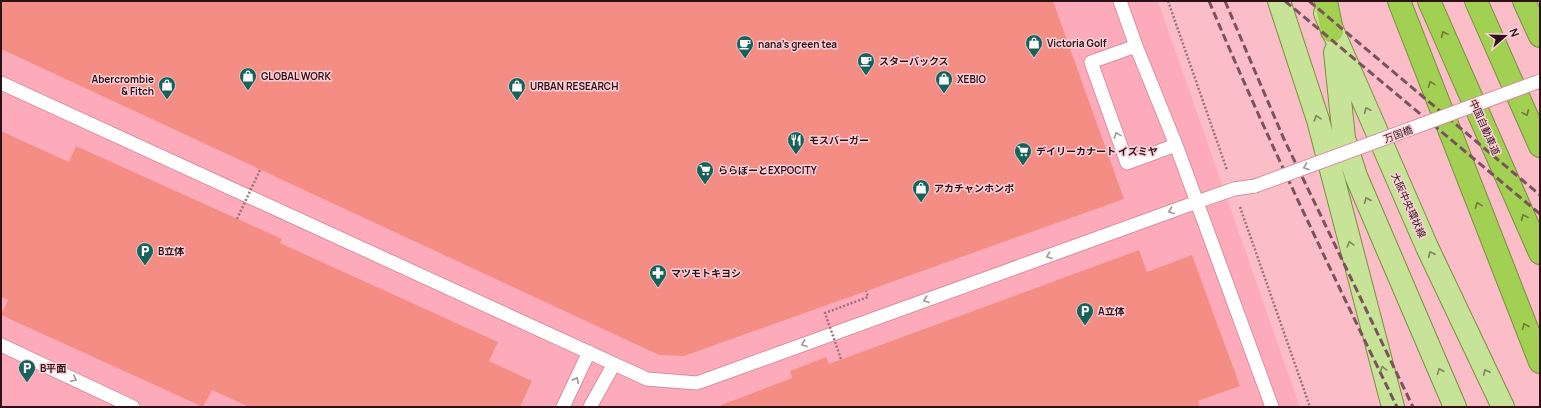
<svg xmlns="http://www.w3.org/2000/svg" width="1541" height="408" font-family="Manrope,'Noto Sans JP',sans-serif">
	<rect width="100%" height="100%" fill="#fbbec9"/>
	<path fill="#fdabbb" d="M1,1H1158L1300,407H1Z"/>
	<path fill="#f48e84" d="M1,1H1053L1124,199L684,356L659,355L1,49Z
		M1,131L69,162L76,146L282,239L280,243L498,342L489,361L532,381L520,407H249L212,390L203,407L1,315L8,300L1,297Z
		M1139,250L1147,272L1192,255L1240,386L1198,401L1200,407H721V405L792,378L790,371L826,357L829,364Z"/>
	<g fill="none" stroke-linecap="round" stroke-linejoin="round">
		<g stroke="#d78f9d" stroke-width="15">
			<path id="service" d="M1120,1L1136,46L1176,145L1272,407
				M1136,46L1091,62L1127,163L1176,145
				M1,83L647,379L697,383L1197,202L1234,189L1255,186
				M1,345L133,407
				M563,407L589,352
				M590,407L614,364"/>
		</g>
		<g stroke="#798e3e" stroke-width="24">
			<path id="primary" d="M1279,1L1318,120L1393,407
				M1325,13L1427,247L1503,407
				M1335,52L1344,138L1356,176L1455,407"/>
		</g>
		<g stroke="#798e3e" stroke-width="24">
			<path id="motorway" d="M1326,1L1332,31
				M1399,1L1540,362
				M1429,1L1540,253
				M1476,1L1540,146
				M1524,1L1540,36"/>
		</g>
		<path stroke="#9e717a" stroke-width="2.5" stroke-dasharray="2 2" stroke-linecap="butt" d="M1168,1L1227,170
			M1240,207L1310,407"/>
		<use href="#service" stroke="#fff" stroke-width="13"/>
		<use href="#primary" stroke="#c7e397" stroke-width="22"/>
		<use href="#motorway" stroke="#a2d052" stroke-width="22"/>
		<path stroke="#7a535b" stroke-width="3" stroke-dasharray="8 4" stroke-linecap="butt" d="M1209,1C1267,139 1332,273 1397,407
			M1225,1L1283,137L1413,407
			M1285,1L1540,214
			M1309,1L1540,195"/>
		<g stroke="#d78f9d" stroke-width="15" stroke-linecap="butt">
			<path id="service-bridge" d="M1255,186L1540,81"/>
		</g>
		<path stroke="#9e717a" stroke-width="2.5" stroke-dasharray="2 2" stroke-linecap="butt" d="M237,219L260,170
			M841,359L825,313L868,297L866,291"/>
		<use href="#service-bridge" stroke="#fff" stroke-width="13"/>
	</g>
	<defs><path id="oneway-chevron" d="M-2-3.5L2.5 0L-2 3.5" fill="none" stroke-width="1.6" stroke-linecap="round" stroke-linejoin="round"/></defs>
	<g stroke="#6d7a38">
		<use href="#oneway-chevron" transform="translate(1444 34) rotate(-114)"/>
		<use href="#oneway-chevron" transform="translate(1431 84) rotate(-111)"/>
		<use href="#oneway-chevron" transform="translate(1526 113) rotate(66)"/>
		<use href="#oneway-chevron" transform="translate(1478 205) rotate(-111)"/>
		<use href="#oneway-chevron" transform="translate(1524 217) rotate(-114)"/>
		<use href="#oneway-chevron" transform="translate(1525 326) rotate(-112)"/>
	</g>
	<g stroke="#81855e">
		<use href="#oneway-chevron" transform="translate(1367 110) rotate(-114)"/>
		<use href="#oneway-chevron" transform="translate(1317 118) rotate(-106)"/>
		<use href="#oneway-chevron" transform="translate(1367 200) rotate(-113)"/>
		<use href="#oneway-chevron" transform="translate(1350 244) rotate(-105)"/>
		<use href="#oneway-chevron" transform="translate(1431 254) rotate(-115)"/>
		<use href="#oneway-chevron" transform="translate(1383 369) rotate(-105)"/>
		<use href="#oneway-chevron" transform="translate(1440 371) rotate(-113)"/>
		<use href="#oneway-chevron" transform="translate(1486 372) rotate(-115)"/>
	</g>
	<g stroke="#a09497">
		<use href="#oneway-chevron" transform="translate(1117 135) rotate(-110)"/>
		<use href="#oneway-chevron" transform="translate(1306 167) rotate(160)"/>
		<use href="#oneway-chevron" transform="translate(1171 211) rotate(160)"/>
		<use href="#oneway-chevron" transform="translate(1049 256) rotate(160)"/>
		<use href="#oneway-chevron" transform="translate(926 300) rotate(160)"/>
		<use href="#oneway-chevron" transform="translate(804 344) rotate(160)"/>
		<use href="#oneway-chevron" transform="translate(74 379) rotate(25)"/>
		<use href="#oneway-chevron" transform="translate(576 380) rotate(-64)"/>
	</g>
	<defs>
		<g id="shop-pin" transform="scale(0.9)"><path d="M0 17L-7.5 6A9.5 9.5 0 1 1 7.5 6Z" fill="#16635c" stroke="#fed0d8"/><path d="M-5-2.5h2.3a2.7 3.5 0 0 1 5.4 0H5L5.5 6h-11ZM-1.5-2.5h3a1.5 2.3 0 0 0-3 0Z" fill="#fff"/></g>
		<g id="cafe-pin" transform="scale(0.9)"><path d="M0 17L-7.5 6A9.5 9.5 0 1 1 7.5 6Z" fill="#16635c" stroke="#fed0d8"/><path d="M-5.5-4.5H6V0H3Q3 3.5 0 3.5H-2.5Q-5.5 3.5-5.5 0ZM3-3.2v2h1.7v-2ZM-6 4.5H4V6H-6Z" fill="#fff"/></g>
		<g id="restaurant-pin" transform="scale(0.9)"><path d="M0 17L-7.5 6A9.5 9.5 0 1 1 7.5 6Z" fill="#16635c" stroke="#fed0d8"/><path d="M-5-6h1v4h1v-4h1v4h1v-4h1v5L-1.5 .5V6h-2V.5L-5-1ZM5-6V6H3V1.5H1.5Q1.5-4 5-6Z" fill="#fff"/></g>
		<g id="supermarket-pin" transform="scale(0.9)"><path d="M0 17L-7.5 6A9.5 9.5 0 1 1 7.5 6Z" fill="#16635c" stroke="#fed0d8"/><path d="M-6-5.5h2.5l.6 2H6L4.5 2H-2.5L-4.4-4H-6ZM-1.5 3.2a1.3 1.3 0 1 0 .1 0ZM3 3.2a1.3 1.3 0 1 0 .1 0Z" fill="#fff"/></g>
		<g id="parking-pin" transform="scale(0.9)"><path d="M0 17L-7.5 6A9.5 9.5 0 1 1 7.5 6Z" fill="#16635c" stroke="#fed0d8"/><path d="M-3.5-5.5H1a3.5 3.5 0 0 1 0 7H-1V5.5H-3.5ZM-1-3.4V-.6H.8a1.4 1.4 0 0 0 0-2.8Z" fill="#fff"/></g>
		<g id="pharmacy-pin" transform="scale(0.9)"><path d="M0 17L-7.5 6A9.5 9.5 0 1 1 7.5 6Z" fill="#16635c" stroke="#fed0d8"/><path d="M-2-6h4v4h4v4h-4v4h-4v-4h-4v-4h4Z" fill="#fff"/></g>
	</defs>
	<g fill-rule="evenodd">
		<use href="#shop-pin" x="1034" y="43"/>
		<use href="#cafe-pin" x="745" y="44"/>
		<use href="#cafe-pin" x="866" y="61"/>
		<use href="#shop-pin" x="248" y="76"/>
		<use href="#shop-pin" x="944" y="79"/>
		<use href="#shop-pin" x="167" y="85"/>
		<use href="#shop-pin" x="517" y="86"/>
		<use href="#restaurant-pin" x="796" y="140"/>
		<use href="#supermarket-pin" x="1023" y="151"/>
		<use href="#supermarket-pin" x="705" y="170"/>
		<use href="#shop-pin" x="921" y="188"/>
		<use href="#parking-pin" x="145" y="251"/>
		<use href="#pharmacy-pin" x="658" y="273"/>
		<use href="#parking-pin" x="1085" y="311"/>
		<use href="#parking-pin" x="27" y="368"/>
	</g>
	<g text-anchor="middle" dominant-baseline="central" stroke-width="3" stroke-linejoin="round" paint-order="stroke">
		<g font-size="10" font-weight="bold" fill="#2c1218" stroke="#fed0d8" text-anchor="start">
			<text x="1047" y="43">Victoria Golf</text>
			<text x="758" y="44">nana's green tea</text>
			<text x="879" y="61">スターバックス</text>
			<text x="261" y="76">GLOBAL WORK</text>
			<text x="154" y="79" text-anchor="end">Abercrombie<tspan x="154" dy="12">&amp; Fitch</tspan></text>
			<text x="957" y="79">XEBIO</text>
			<text x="530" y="86">URBAN RESEARCH</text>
			<text x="809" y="140">モスバーガー</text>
			<text x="1036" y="151">デイリーカナート イズミヤ</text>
			<text x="718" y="170">ららぽーとEXPOCITY</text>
			<text x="934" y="188">アカチャンホンポ</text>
			<text x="158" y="251">B立体</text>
			<text x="671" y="273">マツモトキヨシ</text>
			<text x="1098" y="311">A立体</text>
			<text x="40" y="368">B平面</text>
		</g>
		<g font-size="10" fill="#2c1218" stroke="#fed0d8">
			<text transform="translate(1485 127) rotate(66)">中国自動車道</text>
			<text transform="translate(1398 134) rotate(-20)">万国橋</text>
			<text transform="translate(1409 205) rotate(66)">大阪中央環状線</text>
		</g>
	</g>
	<rect width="1541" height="408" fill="none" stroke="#2c1218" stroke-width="4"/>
	<g transform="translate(1505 36) rotate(70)" stroke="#fed0d8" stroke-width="3" paint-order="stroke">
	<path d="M0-3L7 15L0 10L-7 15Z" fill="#2c1218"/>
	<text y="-6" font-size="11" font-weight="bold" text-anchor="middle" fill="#2c1218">N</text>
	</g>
</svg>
